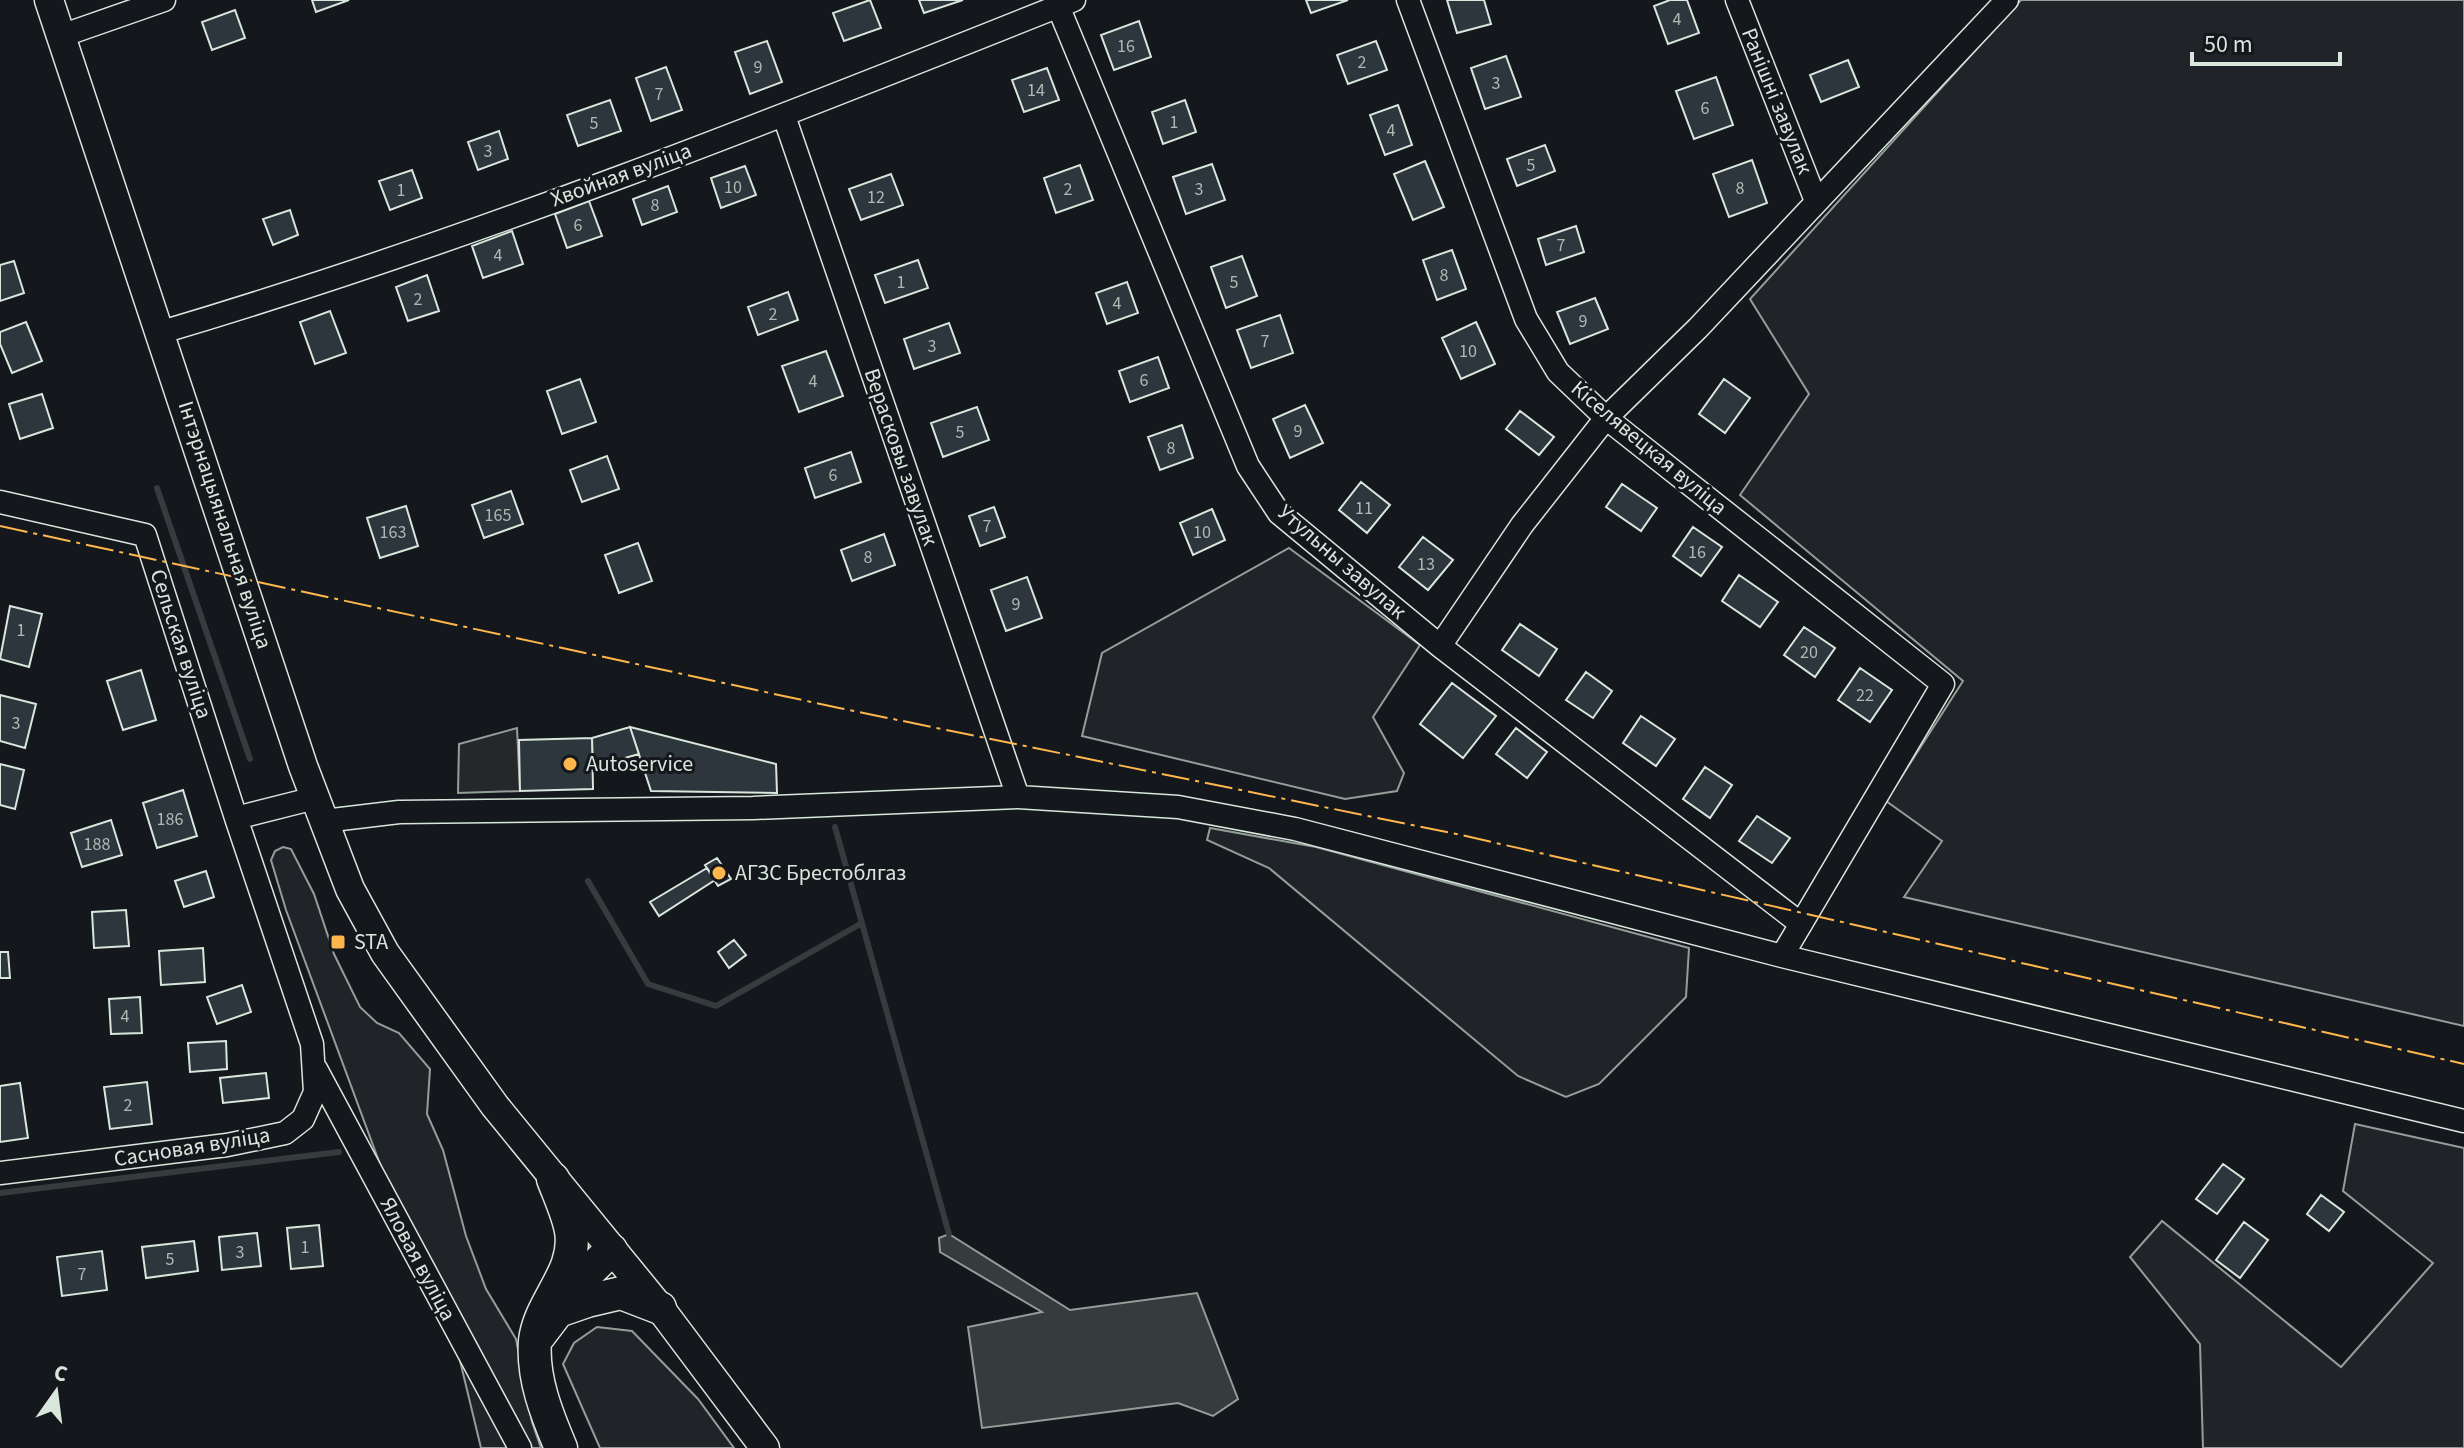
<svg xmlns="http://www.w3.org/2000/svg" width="2464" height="1448" font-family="'Source Sans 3',sans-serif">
	<rect width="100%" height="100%" fill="#14181c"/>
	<path fill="#202428" stroke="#939e99" stroke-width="2" d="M2021,0H2464V1026L1904,897L1942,841L1886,801L1963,681L1740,495L1809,394L1750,299Z
		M1289,548L1420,645L1373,717L1404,773L1397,791L1345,799L1082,736L1102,653Z
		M1210,828L1316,847L1689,948L1686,997L1599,1084L1566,1097L1518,1076L1269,868L1207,840Z
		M283,847L291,849L314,894L334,954L360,1007L377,1023L399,1033L430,1069L427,1114L443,1150L466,1236L486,1289L516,1339L532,1422L541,1448H481L455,1340L397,1210L286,910L271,860L275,851Z
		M2355,1124L2464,1148V1448H2203L2200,1344L2130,1257L2162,1221L2341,1367L2433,1263L2343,1191Z
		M597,1327L632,1331L698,1399L734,1448H600L563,1364L574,1343Z"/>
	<path fill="#24282b" stroke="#939e99" stroke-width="2" d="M517,728L520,791L458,793L459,744Z"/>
	<path fill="#363b3e" stroke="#939e99" stroke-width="2" d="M949,1234L1070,1310L1197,1293L1238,1399L1213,1416L1178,1403L982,1428L968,1327L1042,1312L940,1252L939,1238Z"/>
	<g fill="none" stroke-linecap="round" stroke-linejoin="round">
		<path stroke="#363b3e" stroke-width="6" d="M157,488L250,759
			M835,827L949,1234
			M588,881L648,984L716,1006L862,923
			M0,1193L339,1152"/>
	</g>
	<path fill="#2c363c" stroke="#d8e6dc" stroke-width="2" d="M312,0H349L316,12Z
		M870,0L881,28L844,41L833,13Z
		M919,0H963L924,13Z
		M1306,0H1348L1311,13Z
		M1447,0H1484L1491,24L1457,33Z
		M1670,0H1687L1699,33L1668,44L1654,6Z
		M235,10L245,38L212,50L202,22Z
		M1139,21L1151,57L1114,70L1101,35Z
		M767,41L782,82L750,94L735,52Z
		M1376,41L1387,70L1348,84L1337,55Z
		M1506,56L1521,97L1485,109L1471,68Z
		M1848,60L1859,87L1821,102L1810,75Z
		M666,67L682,110L651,121L636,78Z
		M1047,68L1059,100L1024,112L1012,80Z
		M1716,77L1733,125L1694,139L1676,91Z
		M610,100L621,131L578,146L567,115Z
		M1185,100L1196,132L1163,144L1152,112Z
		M1398,105L1412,145L1385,155L1370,115Z
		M499,131L508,159L478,170L468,142Z
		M1545,145L1555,171L1517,186L1507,159Z
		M1752,160L1767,203L1729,217L1713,174Z
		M1425,161L1444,207L1413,220L1394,174Z
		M1212,164L1225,200L1186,214L1173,177Z
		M1080,165L1093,200L1056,213L1044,178Z
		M745,166L756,195L721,208L711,178Z
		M412,170L422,198L390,210L379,181Z
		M891,174L903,205L861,220L849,189Z
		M668,186L677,212L642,225L633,199Z
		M589,201L602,236L567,248L555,214Z
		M290,210L298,235L273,245L263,219Z
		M1576,226L1584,252L1546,265L1538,239Z
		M512,231L523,264L483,278L472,246Z
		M1452,250L1466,289L1437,300L1423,260Z
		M1242,256L1257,296L1226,308L1211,267Z
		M918,260L928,288L885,303L875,275Z
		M14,261L24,293L0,301V265Z
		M427,275L439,311L408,321L396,287Z
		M1127,282L1138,313L1107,324L1096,293Z
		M788,292L798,320L758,335L748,307Z
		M1595,298L1608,329L1570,344L1557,312Z
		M330,311L346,353L315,364L300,322Z
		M1280,315L1293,353L1251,368L1237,330Z
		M26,322L42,361L12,373L0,344V332Z
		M1476,322L1495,364L1461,379L1442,338Z
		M949,323L960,353L914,369L904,339Z
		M826,351L843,396L799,412L782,366Z
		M1158,357L1169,388L1130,402L1119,371Z
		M580,379L596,422L562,434L547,391Z
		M1724,379L1750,398L1725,433L1699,414Z
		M42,394L53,428L20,439L9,404Z
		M1305,405L1323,443L1290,458L1273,419Z
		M977,407L989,440L943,457L931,423Z
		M1520,411L1554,437L1539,455L1506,429Z
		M1182,425L1193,458L1160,470L1148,437Z
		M851,452L861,482L815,498L805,468Z
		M607,456L619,489L582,502L570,470Z
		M1361,482L1390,505L1367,533L1339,510Z
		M1622,484L1657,508L1641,531L1606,507Z
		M511,491L523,524L484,538L472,505Z
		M406,506L418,546L380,558L367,518Z
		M994,507L1005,537L980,546L969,516Z
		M1212,509L1225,540L1193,555L1180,523Z
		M1693,527L1722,547L1701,576L1673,556Z
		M884,534L895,565L852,581L841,550Z
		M1423,537L1453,560L1428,590L1399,567Z
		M638,543L652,581L619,593L605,555Z
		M1739,575L1778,602L1760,627L1722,601Z
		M1027,577L1042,618L1006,631L991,590Z
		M10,606L42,614L29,667L0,659Z
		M1520,624L1557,649L1539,676L1502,650Z
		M1804,627L1835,648L1815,677L1784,655Z
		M1860,668L1892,690L1870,722L1838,700Z
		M141,670L156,720L123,730L107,681Z
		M1586,672L1612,691L1593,718L1566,700Z
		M1452,683L1496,716L1463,758L1420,724Z
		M0,695L36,704L25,748L0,741Z
		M1641,716L1675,739L1656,766L1623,743Z
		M630,727L776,764L777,793L651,791Z
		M630,727L639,754L593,767L592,738Z
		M1516,728L1547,752L1527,778L1496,754Z
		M592,738L593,789L520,791L519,740Z
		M0,764L24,770L15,809L0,805Z
		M1705,767L1732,785L1710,818L1683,799Z
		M183,790L197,836L157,848L143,803Z
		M1757,816L1790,838L1772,863L1739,841Z
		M111,820L122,855L82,867L71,833Z
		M717,858L731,879L718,886L705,865Z
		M707,868L715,880L659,916L650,902Z
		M206,871L214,897L184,907L175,881Z
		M126,910L129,946L94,948L92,912Z
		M734,940L746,955L729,968L718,952Z
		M203,948L205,982L161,985L159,951Z
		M0,952H8L10,978H0Z
		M242,985L251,1012L217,1024L207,997Z
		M140,997L142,1033L111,1034L109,999Z
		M226,1041L227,1069L190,1072L188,1043Z
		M266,1073L269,1098L223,1103L220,1078Z
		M147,1082L152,1124L110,1129L104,1087Z
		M20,1083L28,1138L0,1142V1086Z
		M2223,1164L2244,1179L2217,1214L2196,1199Z
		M2321,1195L2344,1212L2329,1231L2307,1214Z
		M2244,1222L2268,1240L2240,1278L2216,1260Z
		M319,1225L323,1266L291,1269L287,1228Z
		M257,1233L261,1266L222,1270L219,1237Z
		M194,1241L198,1271L146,1278L142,1247Z
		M102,1251L107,1290L62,1296L57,1257Z"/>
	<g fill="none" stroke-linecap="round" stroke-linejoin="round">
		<g stroke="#d8e6dc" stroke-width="25">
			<path id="minor" d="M1408,0L1526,319L1558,372L1606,418L1943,684L1782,956
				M1737,0L1816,201
				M1058,6L1248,466L1279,513L1440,646L1801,924
				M61,36L164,0
				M784,116L1018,797
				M162,332C472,240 774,120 1074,0
				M0,502L145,535L236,818L315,798
				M1440,646L1522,525L1606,418L1698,328L2007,0
				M324,821L399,812L753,808L1018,797L1178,807L1295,829L1782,956L2464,1121
				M316,1069L520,1448
				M0,1173L227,1145L285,1133L303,1119L315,1092L312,1044L236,818"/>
		</g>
		<g stroke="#d8e6dc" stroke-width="31">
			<path id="major" d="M49,0L303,766L350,889L385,953L495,1106L660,1308L765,1448"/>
		</g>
		<g stroke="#d8e6dc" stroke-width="35">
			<path id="highway" d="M553,1179C559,1195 568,1214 571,1231C578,1272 539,1302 535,1341C532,1378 547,1415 561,1448
				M558,1302L611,1250
				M539,1336L558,1311L587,1301L621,1293L660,1308"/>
		</g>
		<use href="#minor" stroke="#14181c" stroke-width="22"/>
		<use href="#major" stroke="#14181c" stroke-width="28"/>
		<use href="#highway" stroke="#14181c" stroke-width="32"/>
		<path stroke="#ffb74d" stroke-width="2" stroke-dasharray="28 6 4 6" stroke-linecap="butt" d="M0,526L839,708L1461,835L2464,1064"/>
	</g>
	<g fill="#ffb74d" stroke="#14181c" stroke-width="3">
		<circle cx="570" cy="764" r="8"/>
		<circle cx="719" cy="873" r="8"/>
		<rect x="330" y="934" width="16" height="16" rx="4"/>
	</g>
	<g text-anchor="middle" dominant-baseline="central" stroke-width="6" stroke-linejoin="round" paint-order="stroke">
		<g font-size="18" fill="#adbab4">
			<text x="1677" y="19">4</text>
			<text x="1126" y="46">16</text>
			<text x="1362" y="62">2</text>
			<text x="758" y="67">9</text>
			<text x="1496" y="83">3</text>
			<text x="1036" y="90">14</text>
			<text x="659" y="94">7</text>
			<text x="1705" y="108">6</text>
			<text x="1174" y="122">1</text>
			<text x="594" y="123">5</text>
			<text x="1391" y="130">4</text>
			<text x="488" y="151">3</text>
			<text x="1531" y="165">5</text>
			<text x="733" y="187">10</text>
			<text x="1740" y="188">8</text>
			<text x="1068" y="189">2</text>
			<text x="1199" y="189">3</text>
			<text x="401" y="190">1</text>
			<text x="876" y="197">12</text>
			<text x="655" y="205">8</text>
			<text x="578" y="225">6</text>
			<text x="1561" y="245">7</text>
			<text x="498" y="255">4</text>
			<text x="1444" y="275">8</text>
			<text x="901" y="282">1</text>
			<text x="1234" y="282">5</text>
			<text x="418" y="299">2</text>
			<text x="1117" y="303">4</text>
			<text x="773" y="314">2</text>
			<text x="1583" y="321">9</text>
			<text x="1265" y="341">7</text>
			<text x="932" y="346">3</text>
			<text x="1468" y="351">10</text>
			<text x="1144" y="380">6</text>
			<text x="813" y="381">4</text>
			<text x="1298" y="431">9</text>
			<text x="960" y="432">5</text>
			<text x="1171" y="448">8</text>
			<text x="833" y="475">6</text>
			<text x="1364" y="508">11</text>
			<text x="498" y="515">165</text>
			<text x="987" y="526">7</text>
			<text x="393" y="532">163</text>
			<text x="1202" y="532">10</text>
			<text x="1697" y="552">16</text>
			<text x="868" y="557">8</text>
			<text x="1426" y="564">13</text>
			<text x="1016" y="604">9</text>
			<text x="21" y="630">1</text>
			<text x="1809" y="652">20</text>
			<text x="1865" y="695">22</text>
			<text x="16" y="723">3</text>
			<text x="170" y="819">186</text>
			<text x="97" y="844">188</text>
			<text x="125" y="1016">4</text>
			<text x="128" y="1105">2</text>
			<text x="305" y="1247">1</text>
			<text x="240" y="1252">3</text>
			<text x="170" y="1259">5</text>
			<text x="82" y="1274">7</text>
		</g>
		<g font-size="22" fill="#d8e6dc" stroke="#14181c">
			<text transform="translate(1777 101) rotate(68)">Ранішні завулак</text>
			<text transform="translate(621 175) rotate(-20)">Хвойная вуліца</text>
			<text transform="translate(1649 448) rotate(40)">Кіселявецкая вуліца</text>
			<text transform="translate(901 457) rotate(71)">Верасковы завулак</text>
			<text transform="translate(225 525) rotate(72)">Інтэрнацыянальная вуліца</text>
			<text transform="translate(1342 562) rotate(41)">Утульны завулак</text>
			<text transform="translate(181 644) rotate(72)">Сельская вуліца</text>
			<text transform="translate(192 1147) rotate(-9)">Сасновая вуліца</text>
			<text transform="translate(418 1259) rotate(62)">Яловая вуліца</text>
		</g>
		<g font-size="22" fill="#d8e6dc" stroke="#14181c" text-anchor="start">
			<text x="586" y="764">Autoservice</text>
			<text x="735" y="873">АГЗС Брестоблгаз</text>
			<text x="354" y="942">STA</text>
		</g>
	</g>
	<g transform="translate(56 1392) rotate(14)" stroke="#14181c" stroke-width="6" paint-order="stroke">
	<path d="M0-6L14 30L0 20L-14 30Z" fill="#d8e6dc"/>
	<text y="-12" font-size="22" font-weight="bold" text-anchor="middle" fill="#d8e6dc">С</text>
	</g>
	<path d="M2192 52v12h148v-12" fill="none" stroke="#d8e6dc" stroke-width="4"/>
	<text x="2204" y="52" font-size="24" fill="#d8e6dc" stroke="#14181c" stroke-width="6" paint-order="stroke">50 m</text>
</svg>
